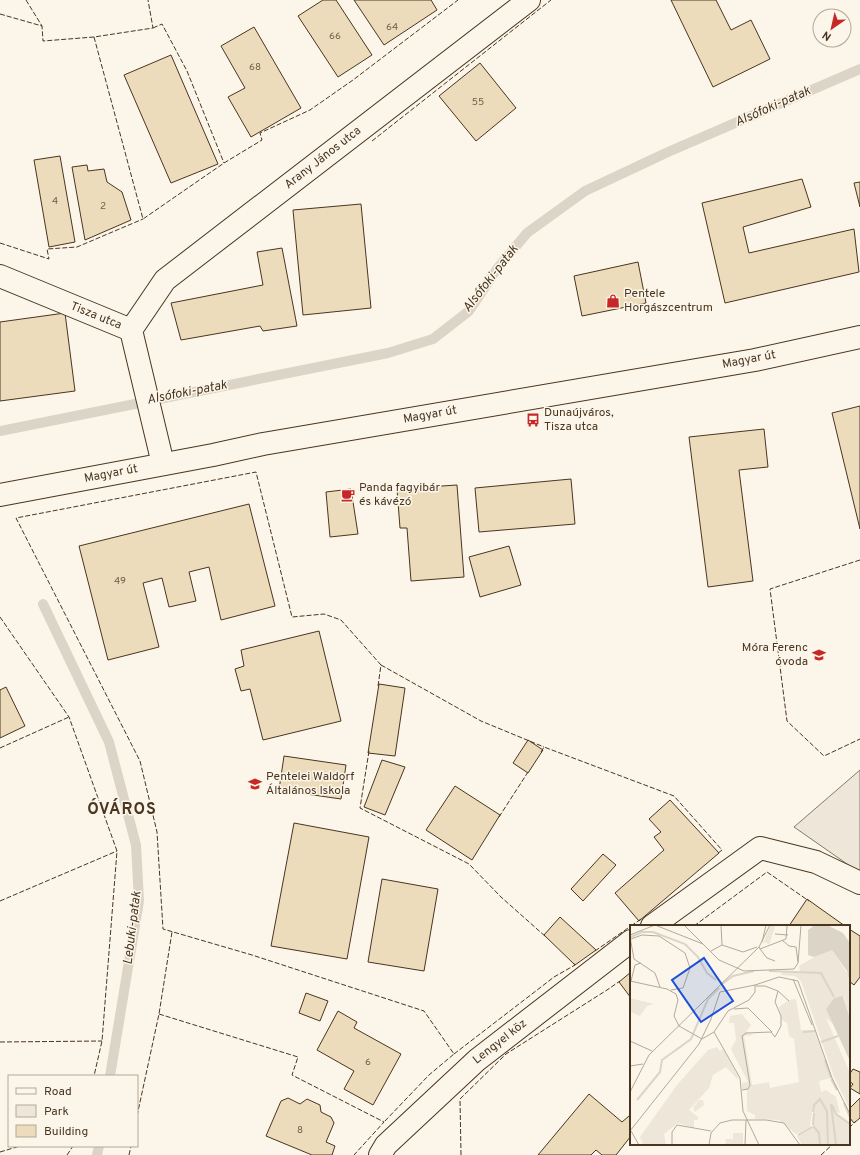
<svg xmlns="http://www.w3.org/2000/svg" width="860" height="1155" font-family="Overpass,sans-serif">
	<rect width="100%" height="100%" fill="#fbf6e9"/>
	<path fill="#ede6d9" stroke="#887966" d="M860,770V873L794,827Z"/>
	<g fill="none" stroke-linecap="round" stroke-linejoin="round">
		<path stroke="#dcd4c6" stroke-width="10" d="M0,431L388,353L433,339L469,311L497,269L527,233L585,191L668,152L860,69
			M43,604L109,742L136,845L139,901L110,1076
			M97,1155L99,1146"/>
	</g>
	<path fill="#ecdcbc" stroke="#4a3520" d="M323,0H336L372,55L338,77L298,16Z
		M354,0H431L437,10L384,45Z
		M671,0H716L731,30L751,20L770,59L713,87Z
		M254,27L301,108L251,137L228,97L245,88L221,46Z
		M171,55L218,164L171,183L124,75Z
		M480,63L516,108L476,141L439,96Z
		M60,156L75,242L49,247L34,160Z
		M87,165L88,171L104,169L107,182L122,192L131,220L85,240L72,167Z
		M802,179L811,207L743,227L749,253L854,229L859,272L725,303L702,203Z
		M860,182V207L854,183Z
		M361,204L371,308L303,315L293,210Z
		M282,248L297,326L263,331L260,326L181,340L171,303L263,285L257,252Z
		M638,262L646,303L582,316L574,276Z
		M65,313L75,391L0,401V322Z
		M860,406V529L832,413Z
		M764,429L768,467L739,470L753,581L708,587L689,437Z
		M571,479L575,524L479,532L475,488Z
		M457,485L464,577L411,581L407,528H400L397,489Z
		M351,489L358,534L330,537L326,492Z
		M249,504L275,606L221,620L209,567L189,572L196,601L169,607L162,578L143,583L159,647L108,660L79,546Z
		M509,546L521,585L480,597L469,557Z
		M319,631L341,721L263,740L250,689L241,691L235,669L244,666L241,650Z
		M379,684L405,688L395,756L368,753Z
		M6,687L25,726L0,738V690Z
		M528,740L543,750L528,773L513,763Z
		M284,756L346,765L341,799L279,790Z
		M382,760L405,767L385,815L364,807Z
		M455,786L500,815L472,860L426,830Z
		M670,800L719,853L639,921L615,893L664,850L654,837L661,832L649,819Z
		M294,823L369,837L347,959L271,946Z
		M603,854L616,865L583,901L571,889Z
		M382,879L438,889L424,971L368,962Z
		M807,899L821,909L845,926H789Z
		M560,917L596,950L575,965L544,935Z
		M849,929L860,936V977L854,985L849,981Z
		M631,972V998L619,982Z
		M306,993L328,1001L320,1021L299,1013Z
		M338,1011L357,1022L354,1028L401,1054L373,1105L344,1089L354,1071L317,1050Z
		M853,1069L860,1072V1094L850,1088L853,1084L849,1081V1075Z
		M589,1094L622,1122L629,1116L631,1118V1136L616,1155H602L596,1150L591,1155H538Z
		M288,1098L300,1104L307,1099L320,1105L321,1112L331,1117L334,1123L326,1142L335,1146L332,1155H312L266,1136L281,1101Z
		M860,1098V1118L854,1123L849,1117V1109Z"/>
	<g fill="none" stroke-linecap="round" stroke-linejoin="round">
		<g stroke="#4a3520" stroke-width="24">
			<path id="street" d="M0,276L131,330
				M131,330L165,280L529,0
				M131,330L163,464
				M652,926L760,848L816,862L860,883
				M380,1155L386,1145L477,1060L631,941"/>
		</g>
		<g stroke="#4a3520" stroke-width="24">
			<path id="secondary" d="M0,495L213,455L263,444L755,360L860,337"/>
		</g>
		<use href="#street" stroke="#fbf6e9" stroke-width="22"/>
		<use href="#secondary" stroke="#fbf6e9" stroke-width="22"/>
		<path stroke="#4a3520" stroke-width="1" stroke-dasharray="5 2" stroke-linecap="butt" d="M26,0L42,26
			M0,14L42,26L43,41L94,37L153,28L148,0
			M153,28L162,24L187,71L224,163
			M94,37L143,219L224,163L262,140L260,133L310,110L353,80L458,0
			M372,141L551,0
			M0,243L49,259L47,249L77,247L143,219
			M860,560L770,589L787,721L824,756L860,739
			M0,617L69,717L117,851L102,1041L94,1076
			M381,665L481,721L544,747
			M378,686L381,665L341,620L324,614L292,617L256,472L16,518L140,761L157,832L163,929L252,955L424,1011L454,1054L429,1075L384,1122
			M0,748L69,717
			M369,751L360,808L469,864L501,897L546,937
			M541,752L544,747L674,796L722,850L717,854
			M499,817L528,772
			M0,901L117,851
			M631,926L641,919
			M694,926L767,872L809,901
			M595,951L631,926
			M159,1014L298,1057L292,1075L384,1122L354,1155
			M0,1042L102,1041
			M454,1054L554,977L575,965L574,963
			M137,1116L159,1014L172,932
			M849,1128L856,1121
			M0,1152L20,1146
			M67,1155L73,1146
			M129,1155L131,1146
			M461,1155L460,1099L506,1054L607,990L620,981
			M821,1155L833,1144"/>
	</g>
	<defs>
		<g id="shop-bare" transform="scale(1.08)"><path d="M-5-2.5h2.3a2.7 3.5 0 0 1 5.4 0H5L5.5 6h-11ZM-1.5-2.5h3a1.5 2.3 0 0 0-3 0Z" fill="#c62828" stroke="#fbf6e9" stroke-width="2.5" paint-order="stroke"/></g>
		<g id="bus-bare" transform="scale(1.08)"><path d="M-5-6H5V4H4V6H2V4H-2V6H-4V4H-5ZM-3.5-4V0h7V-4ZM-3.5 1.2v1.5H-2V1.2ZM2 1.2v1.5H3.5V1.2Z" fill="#c62828" stroke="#fbf6e9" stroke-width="2.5" paint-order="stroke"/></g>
		<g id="cafe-bare" transform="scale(1.08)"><path d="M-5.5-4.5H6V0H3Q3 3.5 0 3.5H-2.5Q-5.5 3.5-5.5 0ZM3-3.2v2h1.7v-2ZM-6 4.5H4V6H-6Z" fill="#c62828" stroke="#fbf6e9" stroke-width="2.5" paint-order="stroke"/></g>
		<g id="school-bare" transform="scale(1.08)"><path d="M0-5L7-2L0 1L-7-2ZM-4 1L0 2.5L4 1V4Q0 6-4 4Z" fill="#c62828" stroke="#fbf6e9" stroke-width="2.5" paint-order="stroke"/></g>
	</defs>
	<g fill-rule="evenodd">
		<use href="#shop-bare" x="613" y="301"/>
		<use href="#bus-bare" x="533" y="420"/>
		<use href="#cafe-bare" x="348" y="495"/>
		<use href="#school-bare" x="819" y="655"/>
		<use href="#school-bare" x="255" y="784"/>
	</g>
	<g text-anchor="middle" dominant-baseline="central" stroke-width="3" stroke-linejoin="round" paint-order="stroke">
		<g font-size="10" fill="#725f47">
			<text x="392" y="27">64</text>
			<text x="335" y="36">66</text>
			<text x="255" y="67">68</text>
			<text x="478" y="102">55</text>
			<text x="55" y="201">4</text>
			<text x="103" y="206">2</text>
			<text x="120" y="581">49</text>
			<text x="368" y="1062">6</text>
			<text x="300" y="1130">8</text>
		</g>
		<g font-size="12" fill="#4a3520" stroke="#fbf6e9">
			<text transform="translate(323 158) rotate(-38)">Arany János utca</text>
			<text transform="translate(96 316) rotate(22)">Tisza utca</text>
			<text transform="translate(749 360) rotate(-11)">Magyar út</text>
			<text transform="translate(430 415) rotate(-10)">Magyar út</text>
			<text transform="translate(111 474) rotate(-11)">Magyar út</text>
			<text transform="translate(500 1042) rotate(-38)">Lengyel köz</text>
		</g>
		<g font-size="12" fill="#4a3520" stroke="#fbf6e9" text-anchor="start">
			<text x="624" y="294">Pentele<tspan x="624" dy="14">Horgászcentrum</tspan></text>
			<text x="544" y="413">Dunaújváros,<tspan x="544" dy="14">Tisza utca</tspan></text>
			<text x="359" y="488">Panda fagyibár<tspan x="359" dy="14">és kávézó</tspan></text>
			<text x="808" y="648" text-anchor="end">Móra Ferenc<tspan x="808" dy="14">óvoda</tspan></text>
			<text x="266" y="777">Pentelei Waldorf<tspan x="266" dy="14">Általános Iskola</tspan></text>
		</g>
		<g font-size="13" font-style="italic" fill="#4a3520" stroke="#fbf6e9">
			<text transform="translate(773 107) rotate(-24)">Alsófoki-patak</text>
			<text transform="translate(491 279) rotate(-52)">Alsófoki-patak</text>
			<text transform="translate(187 393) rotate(-11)">Alsófoki-patak</text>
			<text transform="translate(133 928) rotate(-83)">Lebuki-patak</text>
		</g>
		<g font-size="16" font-weight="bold" letter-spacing="1" fill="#4a3520" stroke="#fbf6e9">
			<text x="122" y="810">ÓVÁROS</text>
		</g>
	</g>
	<g transform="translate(630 925)">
		<rect width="220" height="220" fill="#fbf6e9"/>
		<path d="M141,0L145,2L139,20L136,17L133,19ZM202,25L219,51L220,94L214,71L204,73L196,84L203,99L196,93L220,148V184L204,152L171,56L165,51L151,50L152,46L170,47L169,41L195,26ZM0,73L24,79L17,81L10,91L1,87L0,90ZM166,74L171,105H185L201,153L189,156L191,167L196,165L206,172L210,188L205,187L220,198V220H172L167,211L183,201V180L180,202L166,209L149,195L125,194V190L117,186V165L112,164V158L118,157L101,124L106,115L104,98H99L100,91L112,89L121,100L116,107L124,110L114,111L122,160L139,157L140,163L169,157L164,114L159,111L157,98L152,95L149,82L159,75ZM87,122L90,126L93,124L109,153L107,154L96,142L83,150L79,163L59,185L68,192V195H64V203L48,198L34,209L36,220H13L10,212L47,160L78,125ZM69,175H73L74,180L65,187L63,183ZM103,208H113V220H95L96,214H103Z" fill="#ede6d9"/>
		<path d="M185,0L199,1L213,8L220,18V57L217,46L202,25L184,32L178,30V5ZM213,71L220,94V136L196,84L204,73Z" fill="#dcd4c6"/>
		<path fill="none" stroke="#dcd4c6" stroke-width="2" d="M1,12L12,7H23L55,19L68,32L77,48L86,55M139,46L191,48L204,72M92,59L103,51L124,46M173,107L185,106M191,117L208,111M195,135L201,153M201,154L207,165M7,175L30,147L32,135L61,114L78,74L89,63M214,178L220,192M201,179L206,220M202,180L206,189L220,199M183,187L184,180L190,174L197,186L198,220M183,200L184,188M183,201L189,208L190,220M168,210L182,202"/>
		<path fill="none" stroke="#b4a999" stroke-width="1" d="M54,0L89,35L114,46L164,44L168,38L171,0M145,9L158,10M0,10L25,0L73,19M0,12L4,34L25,48L30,62M1,14L12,10L29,11L55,28L60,43L53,63L41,65M152,15L159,21L166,22L168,37M132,17L136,0M92,20L113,27L127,22M129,22L130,24L156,14L157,1M130,24L137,33L145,36M81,26L92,20L91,0M163,54L182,100M0,56L37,64L46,69L48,75L44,91L49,101L72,114M1,56L5,40L11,38M126,61H135L148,66L159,76M90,67L125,60L149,52L168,56L202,153L220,189M104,84L118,83L142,107M84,107L110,153L113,186L129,220M84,107L98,86L119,75L125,67V60M141,107L145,112L151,101V91L145,77L148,66M72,114L84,107M0,116L22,126M0,141L13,139M112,165L118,164L120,160L112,111L116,108L141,107M0,167L19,130L129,22L140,0M0,206L69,119L81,94L90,67M1,206L9,220M42,220V207L47,200L81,206M79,220L81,208L90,198L102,195H136L154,198L170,220M115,220L116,195"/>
		<path fill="#1d4ed8" fill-opacity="0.15" stroke="#1d4ed8" stroke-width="2" d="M74,33L103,76L71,97L42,55Z"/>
		<rect width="220" height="220" fill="none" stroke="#4a3520" stroke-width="2"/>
	</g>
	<rect x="8" y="1075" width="130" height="72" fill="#fbf6e9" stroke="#b4a999"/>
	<rect x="16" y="1088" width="20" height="6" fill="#fbf6e9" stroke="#b4a999"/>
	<text x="44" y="1095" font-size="12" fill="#4a3520">Road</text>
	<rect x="16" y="1105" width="20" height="12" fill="#ede6d9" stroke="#b4a999"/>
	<text x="44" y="1115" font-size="12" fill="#4a3520">Park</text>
	<rect x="16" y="1125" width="20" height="12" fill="#ecdcbc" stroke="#b4a999"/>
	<text x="44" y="1135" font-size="12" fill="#4a3520">Building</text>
	<g transform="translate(832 28) rotate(214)"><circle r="19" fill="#fbf6e9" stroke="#b4a999"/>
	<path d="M0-3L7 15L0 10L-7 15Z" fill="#c62828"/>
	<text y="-6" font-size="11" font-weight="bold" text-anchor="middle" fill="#4a3520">N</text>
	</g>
</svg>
